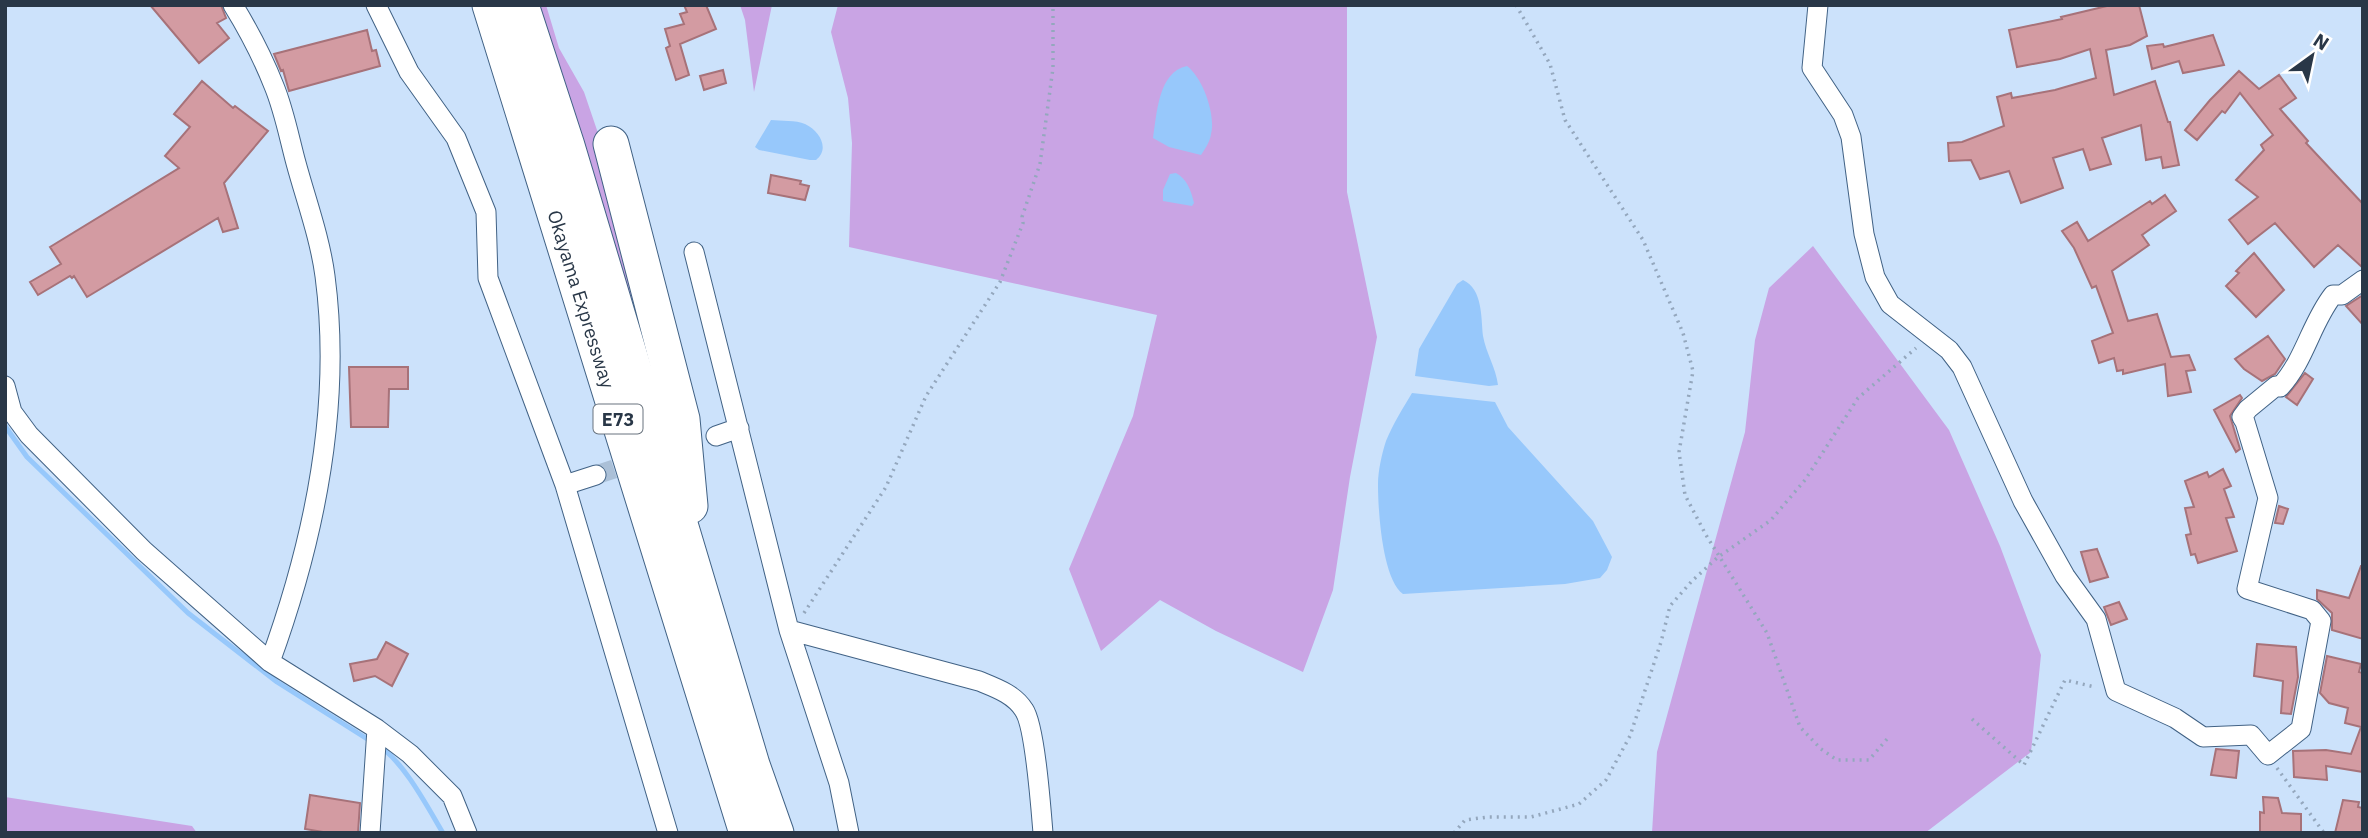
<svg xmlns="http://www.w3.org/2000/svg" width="2368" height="838" font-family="'IBM Plex Sans',sans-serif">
	<rect width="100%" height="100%" fill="#cce2fb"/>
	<path fill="#c9a4e4" d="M538,5H546L559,48L584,92L599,136L680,470Z
		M740,5H772L754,92L745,20Z
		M838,5H1347V192L1377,337L1350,477L1333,590L1303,672L1216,631L1160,600L1101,651L1069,569L1133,416L1157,315L849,247L852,143L848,98L831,32Z
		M1813,246L1949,430L2000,546L2041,655L2031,752L1925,833H1652L1657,752L1745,432L1755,340L1769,288Z
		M5,797L192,826L197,833H5Z"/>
	<path fill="#97c8fb" d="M1187,66C1203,78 1216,115 1211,134C1210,142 1205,149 1201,155L1169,147L1153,138C1157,114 1158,72 1187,66Z
		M771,120C781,121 796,120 805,124C820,131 830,149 816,160H810L759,150L755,147Z
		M1176,173C1187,179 1191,190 1194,203L1192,206L1163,201V190L1170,174Z
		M1463,280C1483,289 1481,318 1483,336C1486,353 1496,368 1498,385L1489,386L1415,376L1419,349L1457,284Z
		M1412,393L1495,402L1508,427L1593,521L1612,557L1607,570L1600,578L1565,584L1403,594C1382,579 1378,509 1378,484C1378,471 1382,453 1386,441C1393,424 1403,408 1412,393Z"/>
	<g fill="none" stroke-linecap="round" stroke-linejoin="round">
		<path stroke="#97c8fb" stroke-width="5" d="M5,426L27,457L188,613L277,682L372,742
			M380,747C404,762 428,808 443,833"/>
	</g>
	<path fill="#d39ba2" stroke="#a77279" stroke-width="2" d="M150,5H221L226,18L217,23L229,38L199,63Z
		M684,5H706L716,29L680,44L689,75L676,80L666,48L670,46L665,29L684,24L680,14L687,12Z
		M2111,5H2139L2147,36L2130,45L2106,50L2114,95L2155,81L2168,122H2170L2179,165L2163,168L2161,157L2146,160L2141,125L2102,138L2111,164L2090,170L2083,149L2053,158L2063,188L2021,203L2009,171L1980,179L1971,160L1949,161L1948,143L1962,142L2004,126L1997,97L2011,93L2012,98L2055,90L2096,78L2090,49L2060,59L2017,67L2009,30L2062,19L2061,17Z
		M367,30L372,51L376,50L380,66L289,91L283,70L281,71L274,54Z
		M2213,35L2224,65L2183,73L2179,61L2152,69L2147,46L2163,44L2164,47Z
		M723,70L726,83L704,90L700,76Z
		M2239,71L2259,89L2279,75L2296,98L2280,109L2308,141L2306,143L2363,204V268L2338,245L2314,267L2275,223L2248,244L2229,220L2258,197L2236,180L2264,150L2261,145L2273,135L2240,93L2225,113L2222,111L2197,140L2185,130L2210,100Z
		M202,81L233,108L235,106L268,131L224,183L238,228L223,232L218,218L87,297L74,276L72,278L70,276L38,295L30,282L61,264L50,247L179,168L165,156L190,127L174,114Z
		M771,175L801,181L800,184L809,186L805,200L768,193Z
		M2165,195L2176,211L2142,235L2149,245L2112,271L2128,321L2157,314L2171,357L2189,355L2195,370L2186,371L2191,392L2168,396L2165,364L2123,374V370L2117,371L2114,358L2099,363L2092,341L2113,333L2096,286L2092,288L2074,248L2062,231L2077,222L2088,241L2150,201L2152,204Z
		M2254,253L2284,290L2256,317L2226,286L2239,273L2236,271Z
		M2363,295V325L2346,306Z
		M2268,336L2285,359L2275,374L2262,381L2244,369L2235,359Z
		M349,367H408V389H389L388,427H351Z
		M2305,373L2313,379L2297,405L2286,397Z
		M2240,395L2242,398L2230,416L2240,449L2236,452L2214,410Z
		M2223,469L2231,486L2224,489L2234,517L2226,518L2237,551L2198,563L2195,554L2191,555L2186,535L2191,534L2185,508L2194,507L2185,481L2207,472L2209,477Z
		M2279,506L2288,509L2283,524L2275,523Z
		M2097,549L2108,577L2090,582L2081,552Z
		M2361,566H2363V639L2332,630V613L2317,599V590L2349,598Z
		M2119,602L2127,619L2111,625L2104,607Z
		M386,642L408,654L392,686L375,676L354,681L350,664L377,659Z
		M2257,644L2296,647L2298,677L2291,714L2281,713L2283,681L2254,676Z
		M2327,656L2361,664L2359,672L2363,673V772L2326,766L2327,780L2294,777L2293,751L2326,750L2351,754L2361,727L2345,723L2348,708L2329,703L2320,693Z
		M2216,749L2239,751L2236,778L2211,775Z
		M310,795L360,803L358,833H329L305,829Z
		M2263,797L2278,798L2282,813L2301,814V833H2260V812L2264,813Z
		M2343,800L2359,802L2358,807L2363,808V833H2335Z"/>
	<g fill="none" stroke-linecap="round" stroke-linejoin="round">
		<path stroke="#abc0d7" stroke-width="19" stroke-dasharray="19 10" stroke-linecap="butt" d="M596,475L638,461"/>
		<g stroke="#416285" stroke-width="21">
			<path id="minor" d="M233,5C249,31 263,58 274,86C284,110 289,137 296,163C306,200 320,238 325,276C342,405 314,541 270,662
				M376,5L409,72L456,138L486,212L488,278L565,485L668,833
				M1818,5L1812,68L1843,115L1851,137L1864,234L1875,277L1890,304L1949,350L1962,367L2023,501L2065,576L2096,619L2116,691L2175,718L2203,737L2251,735L2268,755L2301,729L2321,621L2312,610L2247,589L2268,498L2245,422L2242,417L2248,409L2276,386L2280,387C2305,360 2311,323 2333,295H2342L2363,280
				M694,252L789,630L839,783L849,833
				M5,386L12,412L29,435L144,551L270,662L377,729L410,754L452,796L467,833
				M716,436L739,428
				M565,485L596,475
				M789,630L979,681C996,688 1014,694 1024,710C1035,726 1041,809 1043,833
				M370,833L377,729"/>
		</g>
		<g stroke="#416285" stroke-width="37">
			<g id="motorway">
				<path id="s1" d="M490,5L747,833"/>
				<path d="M521,5L567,146L752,765L776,833"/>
				<path d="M611,144L682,419L690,506"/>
			</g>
		</g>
		<path stroke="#94a7bd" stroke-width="3.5" stroke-dasharray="2 5" stroke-linecap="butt" d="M1516,5L1550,64L1565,120L1643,240L1683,333L1693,371L1679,452L1685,495L1706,535L1767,633L1800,727L1821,749L1837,760H1869L1887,739
			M804,613L886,487L926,396L1000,282L1023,223L1022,217L1040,164L1053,68V5
			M1972,719L2024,765L2065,680L2095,687
			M2277,768L2324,833
			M1454,833L1465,820L1488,817H1531L1579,804L1606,780L1630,736L1661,642L1670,606L1692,581L1717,558L1771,520L1805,480L1858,398L1916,348"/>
		<use href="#minor" stroke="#fff" stroke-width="19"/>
		<use href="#motorway" stroke="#fff" stroke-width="35"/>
	</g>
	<g text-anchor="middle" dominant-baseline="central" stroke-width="7" stroke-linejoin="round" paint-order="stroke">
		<rect fill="#fff" stroke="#69737e" stroke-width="2" x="593.5" y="404.5" width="49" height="29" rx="5"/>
		<g font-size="18" font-weight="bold" fill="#293747">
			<text x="618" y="419">E73</text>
		</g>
		<g font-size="19" fill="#293747" stroke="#fff">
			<text stroke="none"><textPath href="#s1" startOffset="308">Okayama Expressway</textPath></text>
		</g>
	</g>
	<rect width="2368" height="838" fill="none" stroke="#293747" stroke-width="14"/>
	<g transform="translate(2312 56) rotate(33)" stroke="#ffffff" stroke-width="5" paint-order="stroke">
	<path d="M0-5L12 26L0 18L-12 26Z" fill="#293747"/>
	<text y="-10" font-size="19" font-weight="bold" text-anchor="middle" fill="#293747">N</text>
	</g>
</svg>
